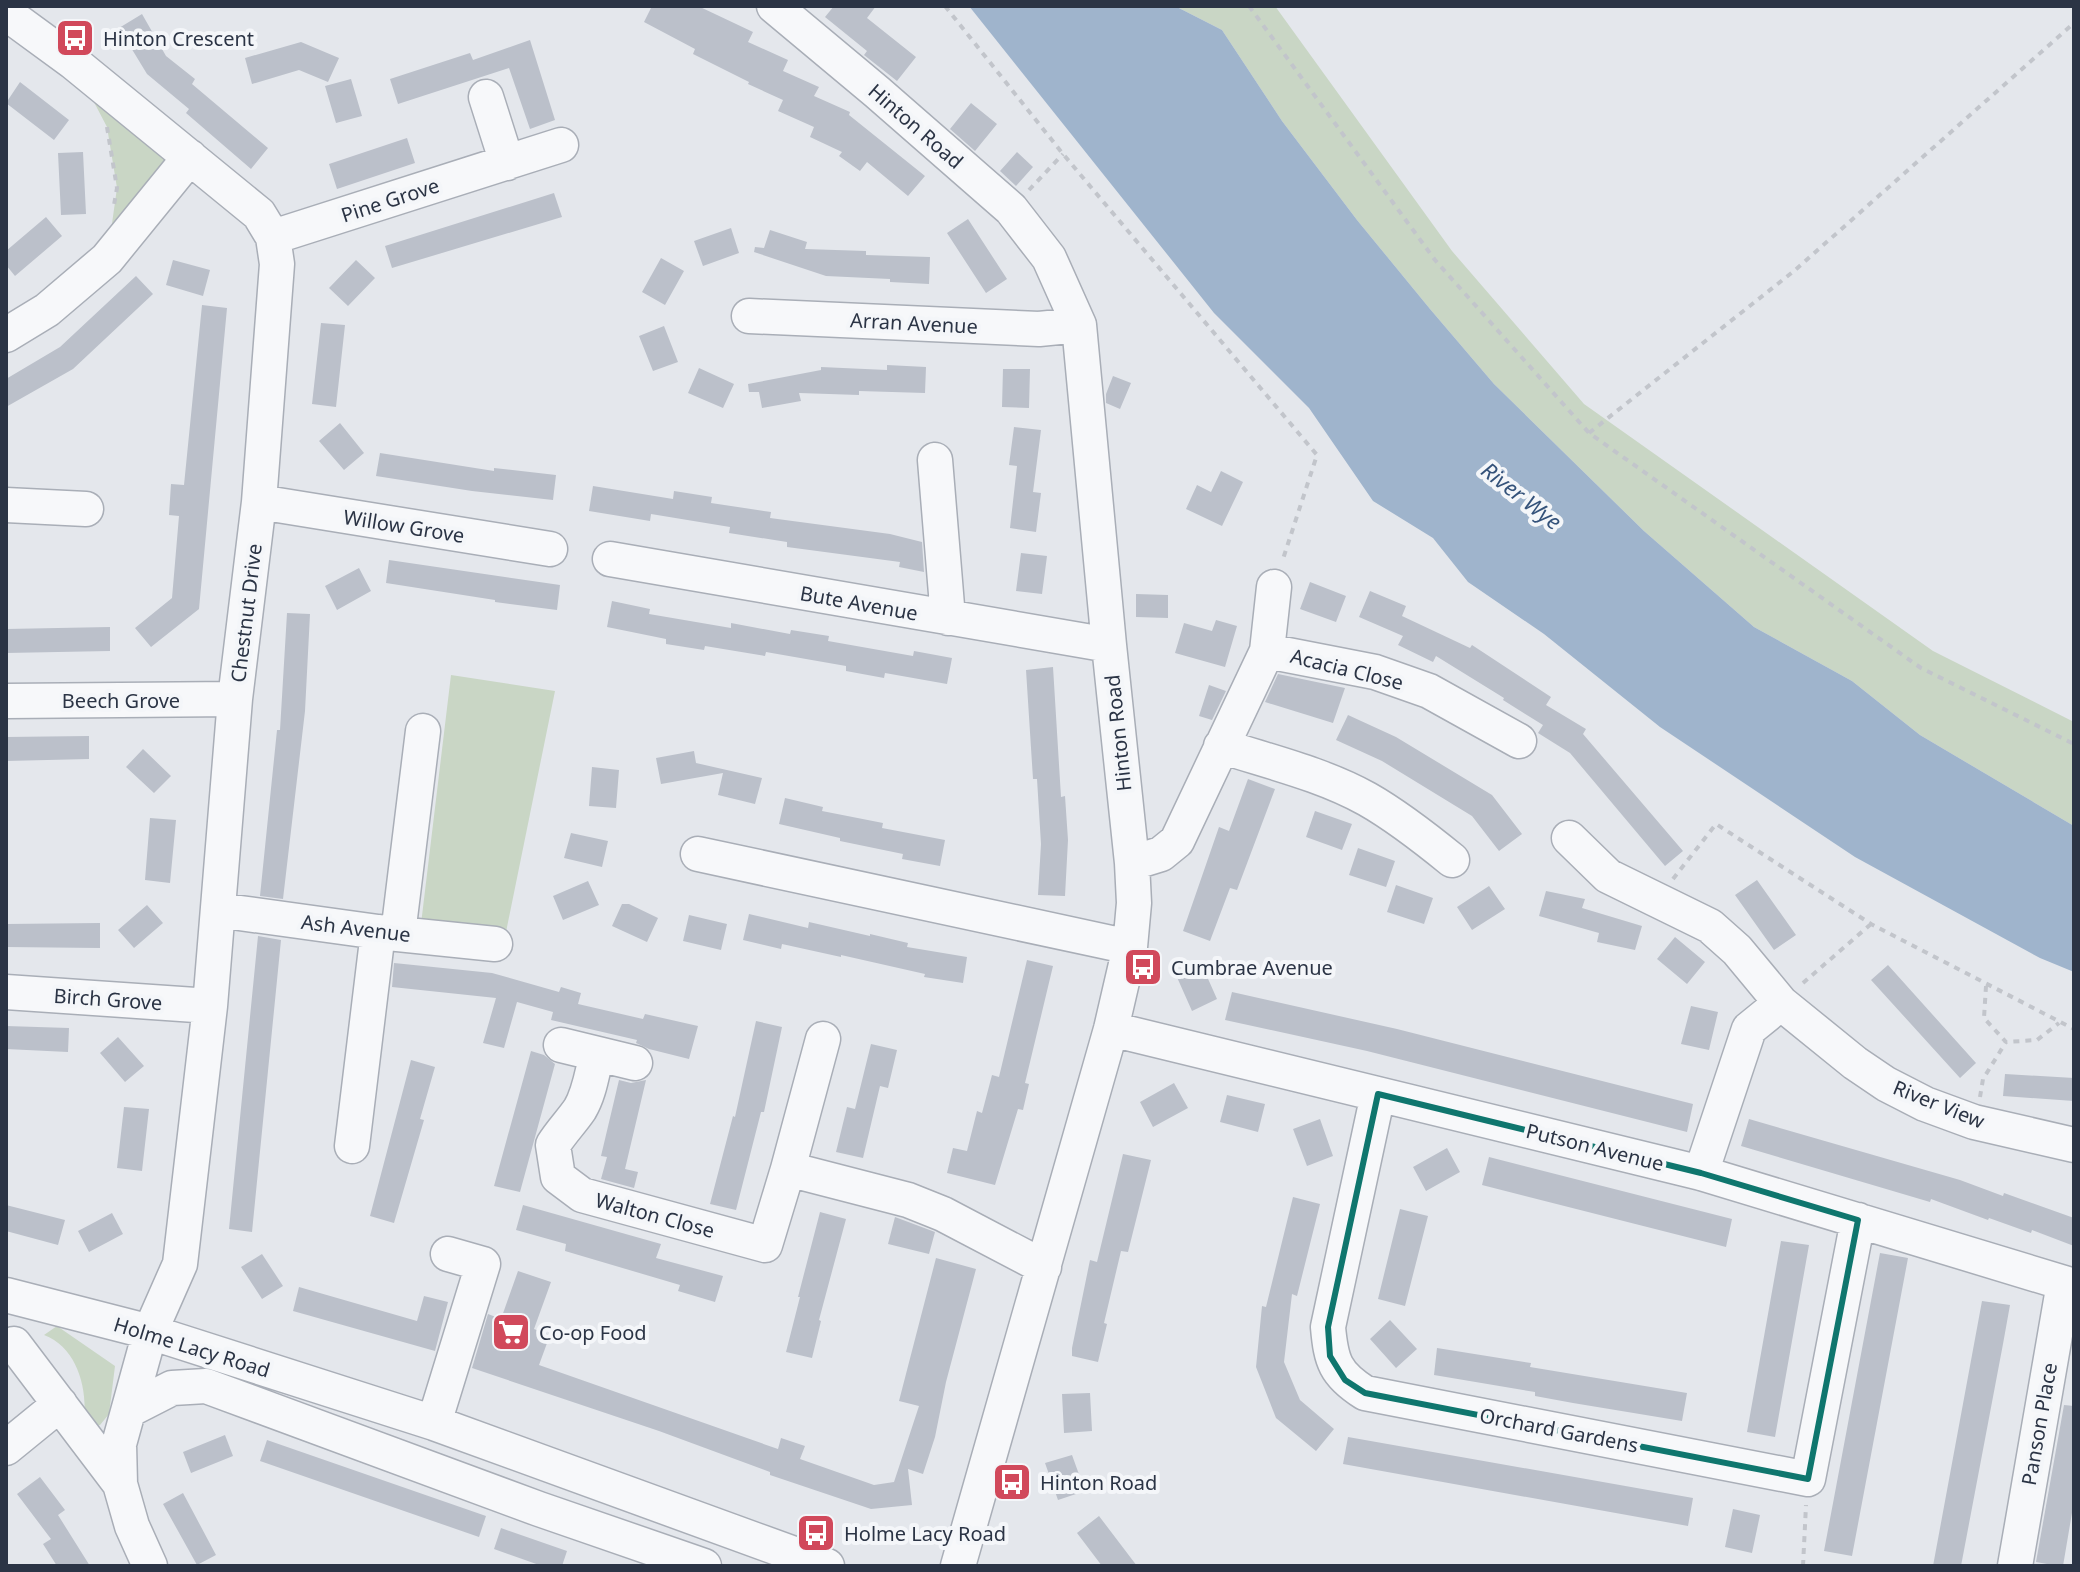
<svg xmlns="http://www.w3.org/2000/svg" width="2080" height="1572" font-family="'Noto Sans',sans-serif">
	<rect width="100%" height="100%" fill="#e4e7ec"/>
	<path fill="#c9d6c5" d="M1175,6H1275L1452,251L1584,404L1933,651L2074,722V826L1920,735L1852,681L1754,627L1644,531L1494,384L1430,309L1357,220L1282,121L1222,30Z
		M73,62L190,157L107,259L117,188L107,127Z
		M451,675L555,691L506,932L421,924Z
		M57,1326L115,1366L109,1414L100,1425L82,1432C90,1398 81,1349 44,1335Z"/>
	<path fill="#9fb4cc" d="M969,6H1175L1222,30L1282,121L1357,220L1430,309L1494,384L1644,531L1754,627L1852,681L1920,735L2074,826V972L2040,958L1855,857L1660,727L1544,634L1468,582L1433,538L1373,501L1309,408L1214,313Z"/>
	<path fill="#bbc0ca" d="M652,6H698L753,32L748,42L788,60L783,71L819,87L814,96L850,112L849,115L925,176L908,196L867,162L860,171L839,156L842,152L810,137L814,127L778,111L783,100L748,84L749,82L693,54L695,49L644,22Z
		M834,6H876L867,18L916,57L897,81L864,55L867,51L825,17Z
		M142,14L166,56L195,79L192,84L268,148L251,169L186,113L189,109L147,74L119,28Z
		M530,40L555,120L530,129L509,68L398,104L390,79L470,53L473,60Z
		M301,42L339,58L328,82L299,70L252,84L245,58Z
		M351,79L362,116L336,123L325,86Z
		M20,82L69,120L54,140L6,103Z
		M971,103L997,124L975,151L950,129Z
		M407,138L415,163L337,189L329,164Z
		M83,152L86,214L61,215L58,153Z
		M1017,152L1033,167L1016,186L1000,171Z
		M554,193L562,217L392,268L385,246Z
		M46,217L62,236L15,276L6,265V251Z
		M968,219L1007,279L986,293L947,233Z
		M731,228L739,253L703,266L694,241Z
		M770,230L807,242L805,249L866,251V255L930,257L929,284L890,282V279L826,276L754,252L755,247L764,248Z
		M661,258L684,271L665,305L642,292Z
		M173,260L210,270L203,296L166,285Z
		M356,260L375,278L348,306L329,288Z
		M136,276L153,294L73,369L6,407V379L60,347Z
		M202,305L227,308L199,609L151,647L135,628L172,598L179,516L169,515L171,484L184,485Z
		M321,323L345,325L336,407L312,404Z
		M664,326L678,362L653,371L639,336Z
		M887,365L926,367L925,393L859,391V395L799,393L801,401L762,408L759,392H749L748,384L821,370V367L887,370Z
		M699,368L734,384L723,408L688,393Z
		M1003,369H1030L1029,408L1002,407Z
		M1113,376L1131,383L1120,409L1106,403V394Z
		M340,423L364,453L344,470L319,441Z
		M1014,427L1041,430L1033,492L1041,493L1036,532L1010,528L1017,466L1009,465Z
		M380,453L494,471V468L556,475L553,500L472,491L376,476Z
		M1221,471L1243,482L1222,526L1186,509L1197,485L1211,492Z
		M593,486L673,499L674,491L712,497L711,503L771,512L770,518L890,534L922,542L924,572L899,567L900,562L787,547V542L729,533L730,527L651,514L650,521L589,511Z
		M1021,553L1047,556L1042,594L1016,591Z
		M389,560L560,585L557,610L495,602V600L386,583Z
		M359,568L371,591L337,610L325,586Z
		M1310,582L1346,596L1336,622L1300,609Z
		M1370,591L1406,606L1402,616L1470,648L1472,645L1551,697L1546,705L1586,729L1583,734L1683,851L1665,866L1570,753L1538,733L1543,725L1503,700L1504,698L1436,656L1433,662L1398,645L1403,636L1359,617Z
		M1136,594L1168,595V618L1136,617Z
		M612,601L650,609L649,614L731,628V623L790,634L791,630L829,636L828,641L913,656L914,651L952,658L947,684L885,673L884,678L846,671V666L766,652L765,656L705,646L704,650L666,644V639L607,627Z
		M287,613L310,614L305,711L283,899L260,896L277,730H280Z
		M1216,620L1237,626L1225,667L1175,653L1184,623L1212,631Z
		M110,627V651L6,653V629Z
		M1053,667L1061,797L1065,796L1068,840L1065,896L1038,895L1041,844L1037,779H1033L1026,670Z
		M1278,674L1345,688L1333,723L1265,702Z
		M1209,685L1226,691L1212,720L1199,716Z
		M1348,715L1396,737L1492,795L1522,834L1499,851L1472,816L1382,761L1336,740Z
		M89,736V759L6,761V737Z
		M143,749L171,776L154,793L126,767Z
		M694,751L696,763L762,778L755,804L718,795L723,773L661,784L656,758Z
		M592,767L619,770L616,808L589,806Z
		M1248,779L1275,789L1237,890L1230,888L1210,941L1183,931L1219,827L1229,831Z
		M785,798L823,807L822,811L883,823L882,828L945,840L940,866L902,859L903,854L840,841V838L779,824Z
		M1315,811L1352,824L1342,850L1306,837Z
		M150,818L176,820L170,883L145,880Z
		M571,833L608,841L602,867L564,858Z
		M1358,848L1395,861L1386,887L1349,875Z
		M1757,880L1796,935L1774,950L1735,895Z
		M588,881L599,905L563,920L553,896Z
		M1396,885L1433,898L1424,924L1387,912Z
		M1489,886L1505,909L1472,930L1457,907Z
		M1546,891L1585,899L1582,908L1642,926L1635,950L1597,942L1599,933L1539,916Z
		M622,904H629L658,918L647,942L612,926Z
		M147,905L163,923L134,948L118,930Z
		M749,914L808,928L809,922L870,936V934L908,943L907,947L967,957L963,983L924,977L925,974L841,955V957L782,944L781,949L743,940Z
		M689,915L727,924L721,950L683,941Z
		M100,923V948L6,947V924Z
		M258,936L281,940L252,1232L229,1229Z
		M1675,937L1705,962L1687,984L1657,959Z
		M1027,960L1053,966L1025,1083L1029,1084L1023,1110L1018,1109L995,1185L947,1173L953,1148L967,1151L977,1111L982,1113L992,1075L999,1077Z
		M394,963L492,973L559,992L561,987L581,993L578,1004L643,1019L645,1014L698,1026L689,1059L649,1049L636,1043L637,1040L551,1020L553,1012L517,1002L504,1048L483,1043L496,998L392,987Z
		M1201,963L1217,999L1192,1011L1176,975Z
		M1888,965L1976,1063L1960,1078L1871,980Z
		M1232,992L1397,1029L1693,1104L1687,1132L1367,1051L1225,1020Z
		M1691,1006L1718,1012L1709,1050L1681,1044Z
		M756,1021L782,1027L764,1112H761L736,1210L710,1204L733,1116L735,1117Z
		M6,1026L69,1028L68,1052L6,1049Z
		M118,1037L144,1066L125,1082L100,1053Z
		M871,1044L897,1050L888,1088L880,1086L863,1158L836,1152L847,1107L855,1109Z
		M531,1051L544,1055L555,1064L520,1192L494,1186Z
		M411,1060L435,1067L420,1119L424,1120L394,1223L370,1216Z
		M2005,1074L2074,1078V1101L2003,1096Z
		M619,1080L631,1083L646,1080L625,1169L638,1172L634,1188L601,1179L607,1157L601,1156Z
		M1174,1083L1188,1108L1153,1127L1140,1102Z
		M1227,1095L1265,1104L1258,1132L1220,1122Z
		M124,1107L149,1109L142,1171L117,1168Z
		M1320,1119L1333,1156L1307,1166L1293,1129Z
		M1749,1119L1960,1180L2003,1196L2004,1193L2074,1218V1246L2032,1230L2031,1233L1989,1218L1988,1220L1931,1199L1930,1202L1741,1146Z
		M1447,1148L1460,1172L1426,1191L1413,1167Z
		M1123,1154L1151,1160L1128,1252L1121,1251L1104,1323L1107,1324L1098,1362L1072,1356V1348L1090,1260L1097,1262Z
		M1489,1157L1732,1219L1726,1247L1482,1185Z
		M1293,1197L1320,1204L1297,1296L1292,1294L1284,1362L1300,1400L1334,1429L1316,1451L1276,1418L1256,1367L1262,1306L1266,1307Z
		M6,1205L65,1220L58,1245L6,1231Z
		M523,1205L661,1244L656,1258L723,1276L715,1302L678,1291L680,1285L565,1251L566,1244L516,1230Z
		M1400,1209L1428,1216L1405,1306L1378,1299Z
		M820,1212L846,1219L819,1320L821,1321L812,1358L786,1352L800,1297H798Z
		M112,1213L123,1234L89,1252L78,1231Z
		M895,1217L935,1232L929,1254L888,1244Z
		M1781,1241L1809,1245L1775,1437L1747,1432Z
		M1880,1253L1908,1258L1852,1556L1824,1551Z
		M262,1254L283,1286L262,1299L241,1267Z
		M936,1258L976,1269L946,1382L935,1437L923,1474L908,1469L912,1505L871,1509L770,1475V1472L659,1431L472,1368L488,1314L501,1319L518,1271L551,1282L534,1329L550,1335L539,1365L778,1449L781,1438L805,1446L800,1459L874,1485L894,1482L919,1406L899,1401Z
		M299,1287L417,1321L424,1296L448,1302L435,1351L293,1311Z
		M1982,1301L2010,1305L2003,1344L1961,1566H1933Z
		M1390,1320L1417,1349L1396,1368L1370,1339Z
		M1437,1348L1531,1363L1530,1367L1687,1393L1682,1421L1573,1403L1535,1396V1392L1434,1375Z
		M1090,1393L1092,1431L1064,1433L1062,1394Z
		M2064,1405L2074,1406V1501L2063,1566H2058L2036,1562Z
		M225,1435L233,1456L191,1473L183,1452Z
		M1348,1437L1693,1498L1688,1526L1343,1464Z
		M267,1440L486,1516L479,1537L260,1461Z
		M1072,1455L1085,1491L1058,1500L1045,1463Z
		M40,1477L65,1510L58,1515L90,1566H57L43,1544L51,1539L17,1494Z
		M183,1493L216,1555L197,1565L163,1504Z
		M1733,1509L1760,1515L1752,1553L1725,1547Z
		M1099,1516L1137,1566H1102L1077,1533Z
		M501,1528L567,1551L562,1566H542L494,1549Z"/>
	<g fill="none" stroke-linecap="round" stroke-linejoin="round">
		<g stroke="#a9aeb7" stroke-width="37">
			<path id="minor" d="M774,6L877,92L1011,209L1049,258L1079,325L1109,645L1132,863L1134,903L1130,947L1111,1029L958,1566
				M6,13L73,62L259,214L273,237L277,264L259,502L235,699L210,1006L180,1264L150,1332L119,1444L120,1484L132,1526L150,1566
				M486,97L507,163
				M273,237L561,145
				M749,316L1039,329L1079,325
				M6,335L47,310L107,259L190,157
				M935,460L948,618
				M259,502L550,549
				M6,505L86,509
				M610,559L1109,645
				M1267,651L1375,672L1429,691L1519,741
				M6,701L235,699
				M1221,746C1270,762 1322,774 1367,799C1397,816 1425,838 1452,860
				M1569,838L1608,876L1710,926L1737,950L1781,1003L1855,1063L1886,1084L1925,1104L1974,1122L2074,1145
				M698,854L1130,947
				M1132,863L1161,854L1177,841L1267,651L1274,587
				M218,910L378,932L495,944
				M398,934L423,731
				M6,992L210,1006
				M1111,1029L1701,1173L2074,1286
				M561,1045L635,1063
				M597,1054C592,1072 590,1092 580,1109C572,1121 561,1132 553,1145L558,1177L582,1195L765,1245L788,1169L908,1200L943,1214L1044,1267
				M1378,1094L1328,1327C1331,1361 1335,1374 1365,1393L1808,1479L1858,1220
				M352,1146L378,932
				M788,1169L823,1039
				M1701,1173L1749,1029L1781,1003
				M6,1295L150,1332L434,1423L827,1566
				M14,1344L120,1484
				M129,1410L172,1388L206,1386L539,1509L704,1566
				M434,1423L483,1264L448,1254
				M6,1448L60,1404
				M2015,1566L2064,1283"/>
		</g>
		<path stroke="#c2c5cb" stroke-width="4" stroke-dasharray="6 6" stroke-linecap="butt" d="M945,6L1063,154L1317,455L1282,562
			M1249,6L1435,260L1589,433L1921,668L2074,744
			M107,127L117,188L114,205
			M1029,190L1063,154
			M1589,433L1794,271L2074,23
			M1673,879L1716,824L1871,924L2074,1029
			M1803,983L1871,924
			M1986,986L1984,1018L2006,1042L2037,1040L2059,1023
			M1980,1097L1983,1079L2006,1042
			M1803,1566L1806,1505"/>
		<use href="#minor" stroke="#f7f8fa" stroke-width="34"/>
	</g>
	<path fill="none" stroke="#0f766e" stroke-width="6" stroke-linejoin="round" d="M1378,1094L1701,1173L1858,1220L1808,1479L1365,1393L1345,1380L1330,1356L1328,1327Z"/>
	<defs>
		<g id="bus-square" transform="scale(2)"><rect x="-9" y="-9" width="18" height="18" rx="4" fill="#d1495b" stroke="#f4f6f9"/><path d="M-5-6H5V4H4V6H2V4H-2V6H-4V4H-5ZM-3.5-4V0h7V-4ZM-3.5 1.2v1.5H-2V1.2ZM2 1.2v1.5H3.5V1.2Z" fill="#fff"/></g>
		<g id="supermarket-square" transform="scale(2)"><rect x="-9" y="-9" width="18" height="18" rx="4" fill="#d1495b" stroke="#f4f6f9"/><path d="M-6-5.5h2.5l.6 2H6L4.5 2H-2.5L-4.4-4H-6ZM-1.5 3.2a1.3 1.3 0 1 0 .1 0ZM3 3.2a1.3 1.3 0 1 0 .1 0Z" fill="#fff"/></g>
	</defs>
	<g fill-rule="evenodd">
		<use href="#bus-square" x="75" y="38"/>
		<use href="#bus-square" x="1143" y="967"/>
		<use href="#supermarket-square" x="511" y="1332"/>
		<use href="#bus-square" x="1012" y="1482"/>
		<use href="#bus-square" x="816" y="1533"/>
	</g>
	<g text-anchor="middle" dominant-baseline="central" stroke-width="8" stroke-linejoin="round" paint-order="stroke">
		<g font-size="20" fill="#2b3445" stroke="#f4f6f9" text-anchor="start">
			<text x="103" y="38">Hinton Crescent</text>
			<text x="1171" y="967">Cumbrae Avenue</text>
			<text x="539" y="1332">Co-op Food</text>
			<text x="1040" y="1482">Hinton Road</text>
			<text x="844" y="1533">Holme Lacy Road</text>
		</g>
		<g font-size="20" fill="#2b3445" stroke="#f4f6f9">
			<text transform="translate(916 126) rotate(41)">Hinton Road</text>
			<text transform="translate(390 200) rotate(-18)">Pine Grove</text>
			<text transform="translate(914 323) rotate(3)">Arran Avenue</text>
			<text transform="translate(404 526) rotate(9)">Willow Grove</text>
			<text transform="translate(859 603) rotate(10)">Bute Avenue</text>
			<text transform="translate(246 613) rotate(-83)">Chestnut Drive</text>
			<text transform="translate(1347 669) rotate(14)">Acacia Close</text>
			<text x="121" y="700">Beech Grove</text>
			<text transform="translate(1118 733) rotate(-96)">Hinton Road</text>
			<text transform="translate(356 928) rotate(7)">Ash Avenue</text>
			<text transform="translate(108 999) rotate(4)">Birch Grove</text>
			<text transform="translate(1939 1104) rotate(22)">River View</text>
			<text transform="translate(1595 1147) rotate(14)">Putson Avenue</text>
			<text transform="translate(655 1215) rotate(15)">Walton Close</text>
			<text transform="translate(192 1347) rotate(17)">Holme Lacy Road</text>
			<text transform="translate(2039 1424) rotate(-80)">Panson Place</text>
			<text transform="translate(1559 1430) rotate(11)">Orchard Gardens</text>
		</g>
		<g font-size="22" font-style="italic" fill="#34527a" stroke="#f4f6f9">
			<text transform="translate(1522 495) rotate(38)">River Wye</text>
		</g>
	</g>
	<rect width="2080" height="1572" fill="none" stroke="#2b3445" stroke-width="16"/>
</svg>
